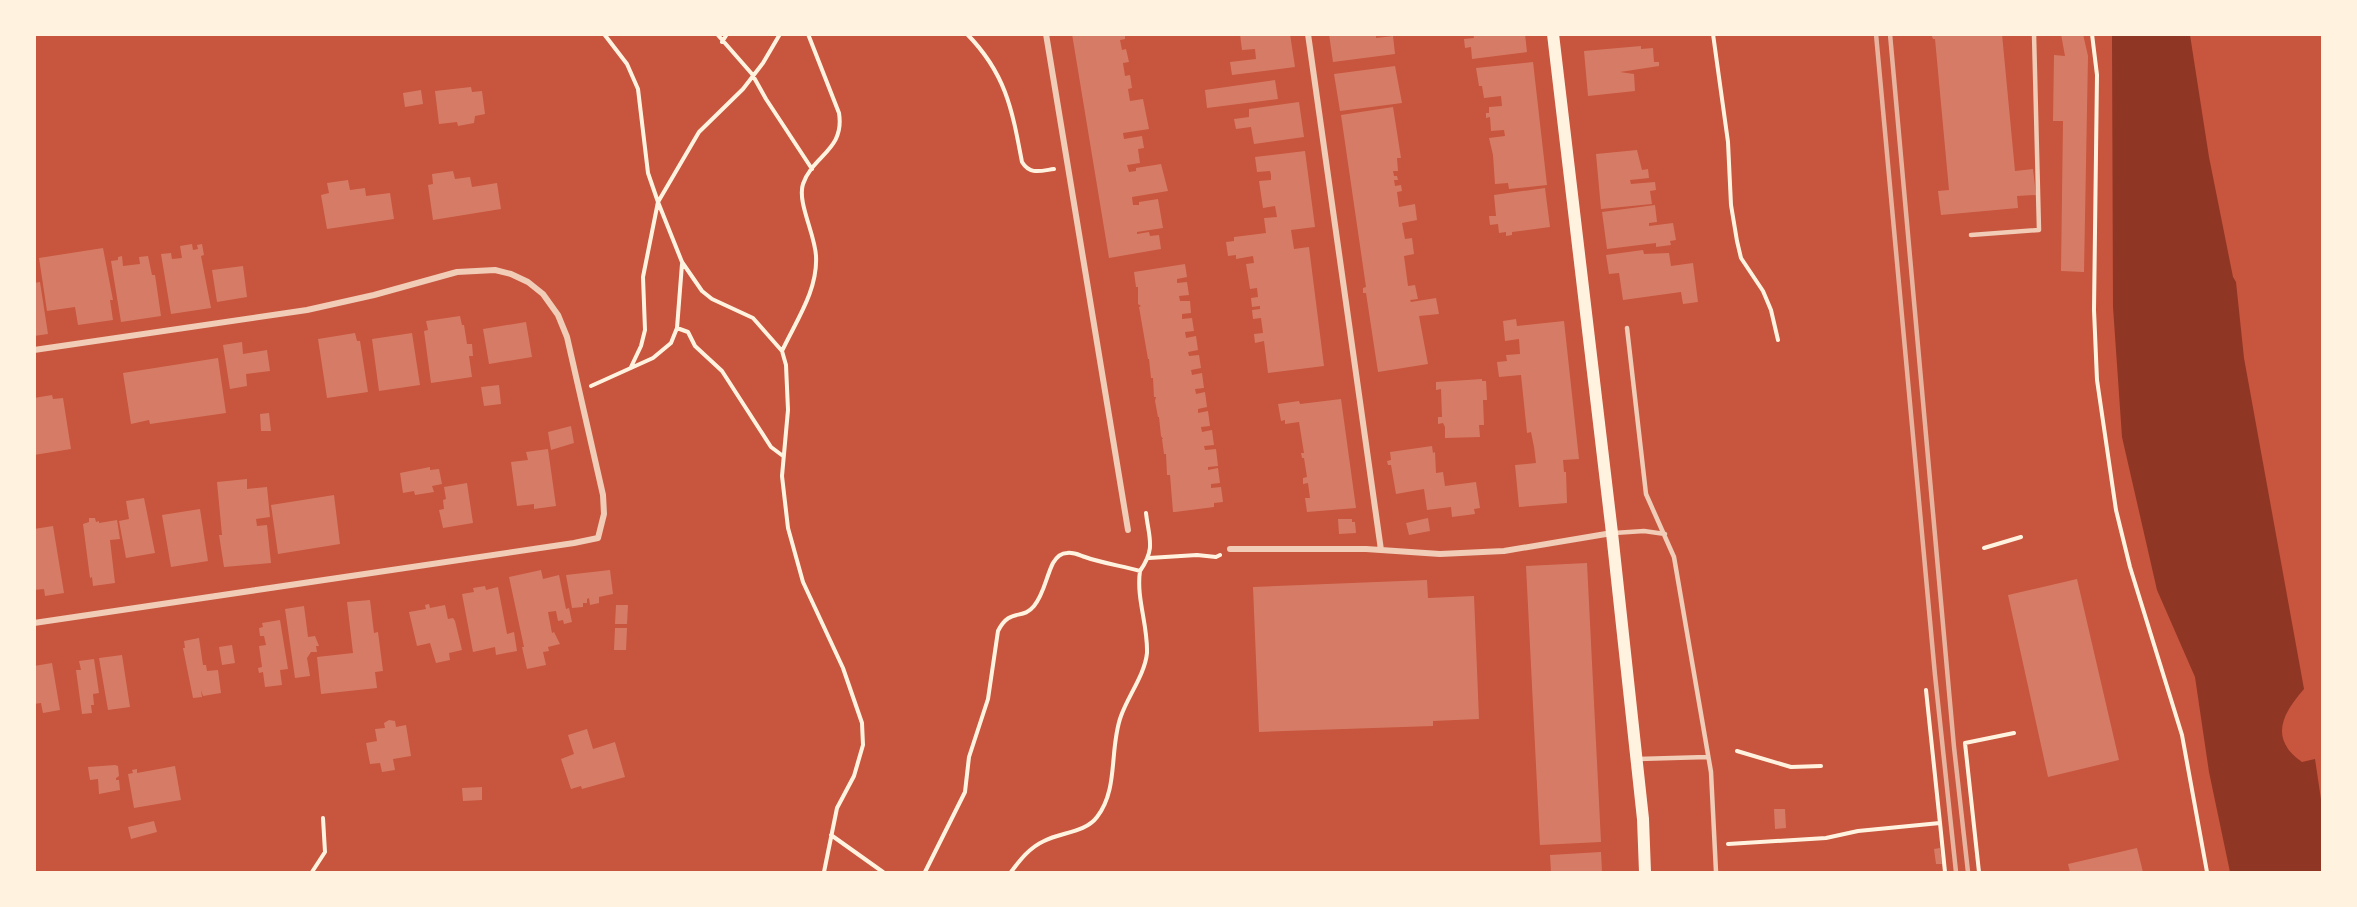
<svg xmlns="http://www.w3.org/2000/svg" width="2357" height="907" font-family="Raleway,sans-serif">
	<rect width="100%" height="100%" fill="#c8553d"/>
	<path fill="#8f3625" d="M2112,35H2190L2209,157L2233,277L2236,282L2244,358L2304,689C2282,714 2269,739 2302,762L2315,759L2322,806V872H2230L2209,772L2195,677L2157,590L2122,437L2113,307Z"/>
	<path fill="#d67c66" d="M1072,34H1125V39L1120,40L1122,50L1126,49L1129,62L1123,63L1125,76L1130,75L1132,88L1128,89L1130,101L1143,99L1149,129L1123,133L1124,139L1142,136L1144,148L1138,149L1140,163L1127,165L1129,172L1136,171V168L1161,164L1168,191L1132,197L1133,205H1139V202L1158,199L1163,228L1137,232V234L1149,232L1150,236L1159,235L1161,249L1109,258Z
		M1240,34H1290L1295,67L1232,75L1230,62L1256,59L1255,49L1242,50Z
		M1329,34H1376V38L1393,36L1395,54L1333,62Z
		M1473,34H1525L1527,52L1472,59L1471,47L1465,48L1464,39L1474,38Z
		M1931,34H2002L2015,171L2033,169L2036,195L2017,196L2018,208L1941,215L1938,191L1949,190L1935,39H1933Z
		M2061,34H2083L2088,56L2084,272L2061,271L2063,121H2053L2054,55L2065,56Z
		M1641,46V49L1653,48L1654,62H1659V66L1620,72L1634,74L1635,91L1588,96L1584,51Z
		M1533,62L1547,185L1509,189L1508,183L1495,184L1493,155L1489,138L1505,136L1504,130L1491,131L1490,117L1486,118V113H1489V107L1502,106L1501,96L1484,98L1482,86H1479L1476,68Z
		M1395,66L1402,103L1340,111L1334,74Z
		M1275,80L1278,99L1207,108L1205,90Z
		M471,87L472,92L482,91L485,114L475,116L474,123L458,126L457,122L439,124L435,91Z
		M421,90L423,104L405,107L403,93Z
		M1299,102L1304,137L1254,144L1251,127L1236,129L1234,119L1249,117V109Z
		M1393,107L1401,158H1397L1398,171H1393L1394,176H1397L1398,180H1394L1395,186L1401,185L1402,191L1397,192L1399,207L1415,204L1417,220L1402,223L1405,239L1412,238L1414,254L1404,256L1408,286L1415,285L1418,299L1410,300L1411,302L1436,298L1439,314L1419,316L1428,364L1378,372L1366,293H1363V288L1366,287L1341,115Z
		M1637,150L1642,170L1648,169L1649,178L1630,180L1631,184L1655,182L1656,190L1650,191L1652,204L1601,209L1596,154Z
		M1305,151L1315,227L1291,230L1294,249L1309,247L1324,366L1268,373L1264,341L1255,343L1254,334L1263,333L1261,318L1253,319L1252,310L1260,309V306L1252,307L1251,298L1258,297L1257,288L1250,289L1246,264L1254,263L1253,256L1236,259V255L1228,256L1226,242L1234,241V237L1266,233L1264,218L1277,217L1275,206L1263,208L1259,181L1271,180V175L1270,171L1257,172L1255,157Z
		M453,171L455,179L470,177L472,187L497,183L501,209L433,220L428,185L433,184L432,174Z
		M348,180L350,190L365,188L366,196L390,193L394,219L327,229L321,195L329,193L327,183Z
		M1545,188L1550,227L1512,232V235L1506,236V232L1499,233L1498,224L1490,225L1489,216H1496L1494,195Z
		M1655,205L1657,222L1649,223V226L1673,223L1676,240L1670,241L1671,245L1656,247V243L1607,249L1602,212Z
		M192,244L193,250L198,249L197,245L202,244L204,255L201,256L211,308L171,314L161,254L171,253L172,259L182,258L180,246Z
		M103,248L113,300H110L113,320L78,325L75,307L47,311L39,258Z
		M1643,250L1644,254L1669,253L1671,266L1693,263L1698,302L1683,304L1681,292L1623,300L1619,273L1609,274L1606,255Z
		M122,256L123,266L140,264L139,257L148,256L152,275H155L161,316L121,322L111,261L118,260V257Z
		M1185,264L1187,277L1177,279V283L1187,282L1189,295L1179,296L1180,301H1190L1191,313L1182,314V319L1192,318L1194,331L1185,332L1186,338L1196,336L1198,350L1188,352L1189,356L1199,355L1201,368L1191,370L1192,375L1202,373L1204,388L1195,389L1196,394L1205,392L1207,407L1198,409V413L1208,411L1210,426L1201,427L1202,432L1212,430L1214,445L1204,446L1205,450L1216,449L1218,466L1208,467V470L1218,468L1220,483L1211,484V488L1221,487L1223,502L1214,503V507L1175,512H1173L1170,475H1167L1166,454H1164L1162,439H1163L1161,436L1159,417H1158L1155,401L1156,397H1154L1153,378H1151L1149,359H1148L1139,307L1141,306L1138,304V287H1136L1134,272Z
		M243,266L247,297L217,302L212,270Z
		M40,282L48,334L34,336V283Z
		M460,316L462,325H464L467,344H472L473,356H469L472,377L431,383L424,331L428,330L426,321Z
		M1516,319L1517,326L1564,321L1579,459L1563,460L1564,472H1566L1567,503L1519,507L1515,465L1536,463L1534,447L1531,432L1527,433L1521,375L1499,377L1497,362L1507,361L1506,355L1520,354L1519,339L1505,341L1503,321Z
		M526,322L532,357L489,364L483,329Z
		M355,333L357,341H360L368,392L327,398L318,339Z
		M412,333L420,385L379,391L372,339Z
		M242,342L243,354L267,350L270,371L246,374L247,386L230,389L223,345Z
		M218,358L226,413L150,424L149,420L131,424L123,373Z
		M1482,379V381H1486L1487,400H1483L1484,425H1479L1480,437L1445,438V427L1443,423L1438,424V417H1442L1441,389L1436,390V382Z
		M499,385L501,404L484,406L481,387Z
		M52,395L53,399L63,398L71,449L34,455V398Z
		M1341,399L1356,508L1307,512L1305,498H1310L1308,483L1303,484V478L1307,477L1304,458H1302L1301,453H1304L1299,422L1285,424V420L1281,421L1278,404L1299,401L1300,404Z
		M269,413L271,431H261L260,414Z
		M571,426L574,443L551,450L548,432Z
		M1432,446L1433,453L1435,452L1436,473L1443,472L1445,486L1476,482L1480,508L1474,509L1475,514L1452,517L1451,507L1427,510L1424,489L1396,494L1391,465H1388L1387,461L1391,460L1390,452Z
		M548,449L556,506L534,509V504L517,506L511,462L528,460L526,452Z
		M430,467V470L439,469L442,484L432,486L434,492L415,495L414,491L403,493L400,473Z
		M247,479V489L267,487L270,517L256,519L257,526L267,525L271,563L224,567L219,535H222L217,482Z
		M467,483L473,523L443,528L439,510L444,509L443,500L446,499L444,487Z
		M334,495L340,544L278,554L271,505Z
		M144,498L155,553L126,558L119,521L129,519L126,501Z
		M200,509L208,561L171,567L162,515Z
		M89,518H95L96,522L99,521V523L117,520L120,539L110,540L115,583L93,586L92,577L90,578L83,524L89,522Z
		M1428,518L1430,531L1409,535L1406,523Z
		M1338,519H1352V522H1355L1356,533L1339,534Z
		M53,526L64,593L45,596L44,589L34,590V529Z
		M1587,563L1601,842L1540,845L1526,566Z
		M541,570L543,579L559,575L566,609L569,608L572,622L564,624L563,620L558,621L556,611L548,612L552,633L554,632L560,644L548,647L549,651L543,652L546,665L527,669L522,647H524L509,577Z
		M610,570L613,594L599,597V603L590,605L589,598L587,599V603H583V607L572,608L566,575Z
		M2077,579L2119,760L2048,777L2008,595Z
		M1427,580L1428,598L1474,596L1479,719L1433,721V726L1259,732L1253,587Z
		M485,586L486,590L498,587L507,634L514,632L517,651L496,655L495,647L473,652L462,594L474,592L473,588Z
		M370,600L374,633L378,632L383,671L375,672L377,688L321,694L317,657L353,653L347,602Z
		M429,604L430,608L445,605L448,619L453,618L455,621L462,650L449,653L450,660L436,663L430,643L417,646L409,612L426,609L425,605Z
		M616,605H628L627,624H615Z
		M304,606L308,637L315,636L319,646H316L317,652H311L307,658L310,676L295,678L285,609Z
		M280,620L288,669L280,670L282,685L265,687L263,672L259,673L258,668L262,667L259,646L266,645L264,636H260L259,628L263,627L262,623Z
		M615,628H627L626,650H614Z
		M199,638L203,665H206L207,671L218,670L221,693L203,696L201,690L202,697L193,698L183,648H185L184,641Z
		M232,645L235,663L222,665L219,647Z
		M122,655L130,707L108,710L99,658Z
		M94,659L99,693L93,694L94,705H91L92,713L82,714L76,670H81L79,661Z
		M52,663L60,710L43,713L41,703L34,704V666Z
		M389,720L395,721L396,727L406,725L411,756L393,759L395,770L382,772L380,763L370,764L366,743L377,741L375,729L385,728L384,723Z
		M587,729L593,749L615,742L625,777L582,789L581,786L571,789L561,759L574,754L568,735Z
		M115,765L118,766L119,776L116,778V780H119L120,790L99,794L98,779L90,780L88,767Z
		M175,766L181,800L134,808L128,774L133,773L132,770L137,769V773Z
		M482,787V800L463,801L462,788Z
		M1774,809H1785L1786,828L1775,829Z
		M154,821L157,832L131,839L128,827Z
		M1940,848L1942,864H1936L1934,849Z
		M2137,848L2143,872H2070L2068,864Z
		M1601,852L1602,872H1551L1550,855Z"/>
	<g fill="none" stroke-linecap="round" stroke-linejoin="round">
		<path stroke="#fff3e0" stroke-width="4" d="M604,34L627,64L638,89L648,173L658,202L643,277L645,330L641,346L631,367
			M717,34L752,74L766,99L812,169
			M780,34L763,63L743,89L699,132L658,202L682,262L702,291L712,299L753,318L782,351L786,365L788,410L782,476L788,528L803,582L843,668L862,723L863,745L854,776L837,808L824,872
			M967,34C1006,74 1012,109 1022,162C1030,175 1040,171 1054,169
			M1713,34L1728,142L1731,205L1737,241L1741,258L1763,291L1771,310L1778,340
			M2092,34L2097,75L2094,310L2097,380L2116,510L2130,567L2182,735L2207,872
			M722,42L727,34
			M677,328L688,332L695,346L722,371L771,447L783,456
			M782,351C796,321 818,290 816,256C815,234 797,202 803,184C813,155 845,150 839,113L808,34
			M591,386L653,358L671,343L677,328L682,264
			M1984,548L2021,537
			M1149,558L1197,555L1216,557L1220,555
			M1926,690L1940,823
			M1737,751L1791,767L1821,766
			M831,835L883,872
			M1728,844L1826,838L1858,831L1940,823L1945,872
			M312,872L325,852L323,818
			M925,872L965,792L969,757L988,699L998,631C1010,607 1022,621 1034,606C1044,594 1046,577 1053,563C1056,558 1061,553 1067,553C1074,552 1079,555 1085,557C1102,563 1122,566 1140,571C1156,548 1149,539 1146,513
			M1011,872C1020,860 1029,848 1044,841C1061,832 1085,833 1097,817C1119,789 1109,748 1121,716C1128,696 1145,674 1147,653C1148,625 1136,598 1140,571
			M1979,872L1965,743L2014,733"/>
		<path stroke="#f1ccb7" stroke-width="4.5" d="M1971,235L2039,230L2034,34
			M1627,328L1646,494L1674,557L1711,772L1716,872
			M1614,533L1644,531L1665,534
			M1638,759L1707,757"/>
		<path stroke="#f1ccb7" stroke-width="6" d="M1046,34L1128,530
			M1308,34L1381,550
			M34,350L307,310L374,295L457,272L495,270L511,274L528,282L543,294L558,315L567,337L603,495L604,514L598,538L574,543L34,623
			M1230,549H1366L1440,554L1504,551L1612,533"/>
		<path stroke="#fff3e0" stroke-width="12" d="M1553,34L1612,533L1643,819L1645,872"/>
		<path stroke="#e9b49f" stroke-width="4.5" d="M1876,34L1935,675L1956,872
			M1890,34L1954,747L1968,872"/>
	</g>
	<rect width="2357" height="907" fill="none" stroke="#fff3e0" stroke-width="72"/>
</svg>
